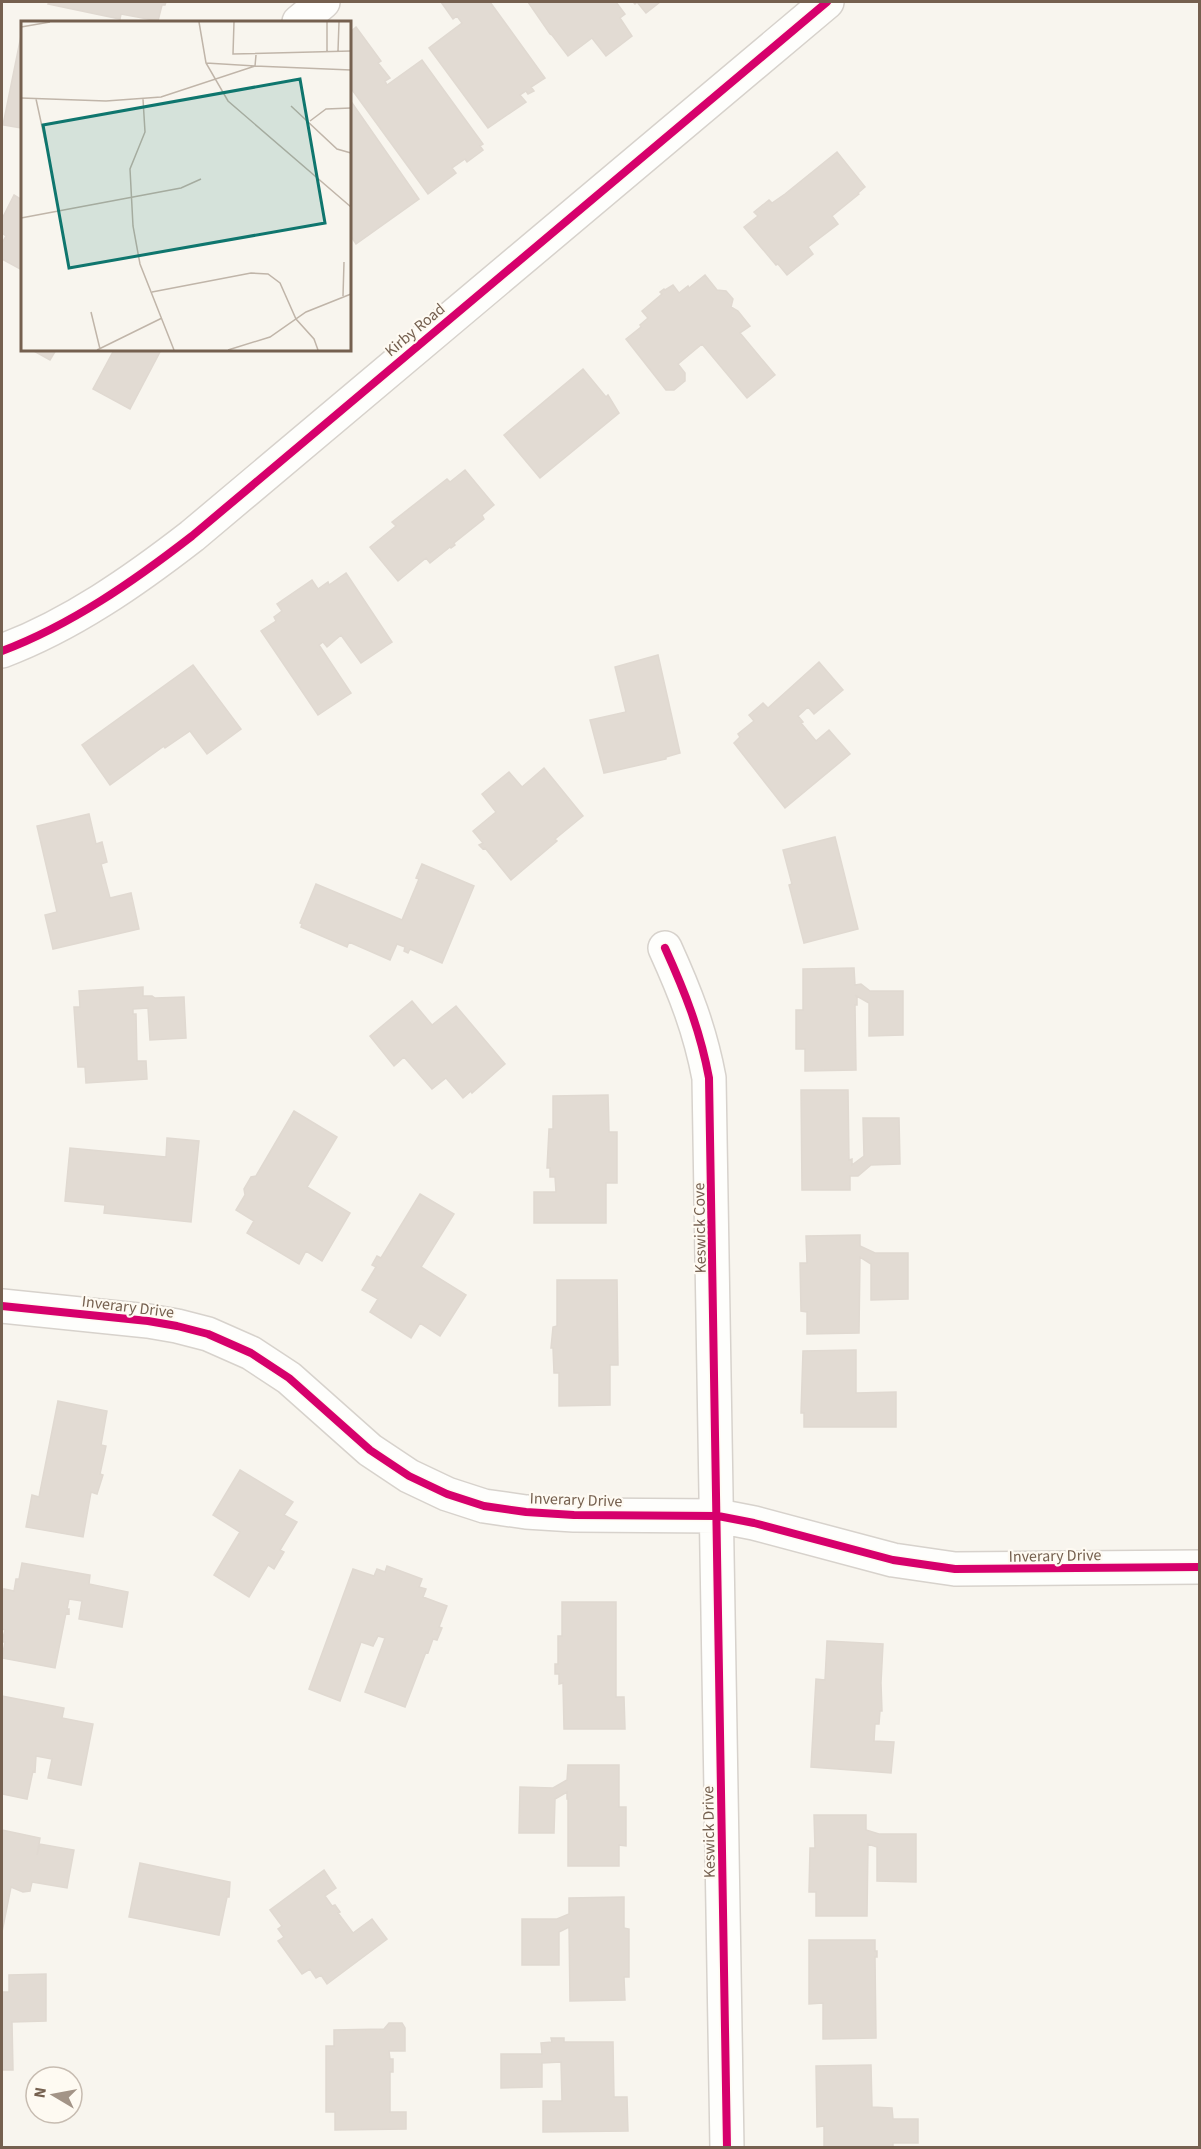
<svg xmlns="http://www.w3.org/2000/svg" width="1201" height="2149" font-family="'Source Sans 3',sans-serif">
	<rect width="100%" height="100%" fill="#f8f5ee"/>
	<path fill="#e2dbd3" stroke="#e0d9d1" stroke-width="1.5" d="M49,2H166L165,5H162L158,21L121,14L120,19L48,4Z
		M441,2H490L545,78L531,87L534,91L528,94L526,91L520,95L526,102L488,128L429,48L462,23L457,16L453,19Z
		M528,2H616L625,14L620,18L632,36L606,56L592,38L568,56L552,35L550,34Z
		M633,2H660L646,13L637,2L635,4Z
		M356,27L381,61L378,63L390,78L385,81L387,85L422,60L483,144L480,146L483,150L467,162L465,159L452,168L456,173L428,194L350,87V32Z
		M22,31V128L3,125Z
		M350,100L419,199L356,244L350,235Z
		M837,152L865,187L858,193L859,194L832,216L838,224L808,247L813,254L787,275L778,264L776,265L744,227L758,216L754,212L769,200L772,203L785,194Z
		M14,195L22,200V270L2,259V243L6,236L2,233V219Z
		M705,275L717,290L726,291L733,299L731,307L738,311L750,326L740,333L775,375L747,398L702,344L678,364L685,373V381L674,390H666L626,339L641,327L640,325L648,318L642,311L662,294L660,292L664,289L665,290L673,285L679,293L688,286L689,288Z
		M32,350H56L50,360Z
		M114,350H161L130,409L93,389Z
		M583,369L606,397L608,395L619,413L540,478L504,435Z
		M465,470L494,505L482,515L484,519L454,543L455,545L451,548L450,547L430,563L426,558L398,581L370,547L396,526L392,522L447,479L450,482Z
		M346,573L392,642L361,663L341,635L327,647L323,642L319,645L351,693L318,715L261,631L276,621L274,617L282,611L277,604L312,580L318,589L328,582L329,585Z
		M658,655L680,753L666,757V759L604,773L590,720L626,712L615,667Z
		M819,662L843,690L814,714L808,707L798,716L803,722L801,723L816,741L829,730L850,754L785,808L734,743L740,737L738,734L754,721L749,715L763,703L768,708Z
		M193,665L241,729L207,754L190,731L165,748L164,746L110,785L82,745Z
		M544,768L583,816L555,839L557,841L511,880L485,848L483,849L479,845L483,843L473,831L496,812L482,794L509,772L522,787Z
		M89,814L96,844L102,842L107,862L101,864L110,898L131,893L139,929L53,949L45,915L57,912L37,826Z
		M835,837L858,929L804,943L789,885L792,884L783,850Z
		M422,864L474,886L442,963L410,949L408,953L404,951L405,947L397,944L390,960L349,942L347,947L301,927L302,924L300,923L316,884L402,920L419,879L416,878Z
		M854,968L855,985L861,984L870,991H903V1035L869,1036V1003L855,995L857,997V1005H855L856,1070L805,1071V1049H796V1010H803V969Z
		M143,987V996H152L155,998L184,997L186,1038L150,1040L148,1008L133,1009V1014H136L137,1061H146L147,1079L86,1083L85,1067H78L74,1007H80L79,991Z
		M412,1001L432,1025L456,1006L505,1064L472,1093L471,1091L463,1098L446,1078L432,1089L404,1057L394,1066L370,1036Z
		M801,1090H848L849,1160L852,1159V1165L864,1156L863,1118H899L900,1164L871,1165L858,1176H850V1190H802Z
		M608,1095L609,1132H617V1183H606V1223H534V1192H556L555,1177H550V1168H547L549,1129H553V1096Z
		M294,1111L337,1137L307,1187L350,1213L322,1261L306,1251L299,1264L247,1233L254,1221L236,1210L245,1195L244,1189L251,1177L256,1176Z
		M167,1138L199,1141L191,1222L104,1213L105,1205L65,1201L70,1148L166,1157Z
		M420,1194L454,1214L421,1267L466,1295L440,1336L420,1323L411,1338L370,1312L378,1299L362,1290L376,1267L372,1265L377,1256L381,1258Z
		M860,1235V1246L875,1253H908V1299L871,1300V1264L860,1257L859,1333L807,1334V1312L801,1311L800,1263H807L806,1236Z
		M557,1280H617L618,1365H610V1405L559,1406V1373H554L553,1348H551L553,1327L557,1326Z
		M856,1350V1393L896,1392V1427H804V1413H801L803,1351Z
		M58,1401L107,1411L101,1445L106,1446L100,1474L103,1475L97,1494L91,1492L83,1537L26,1527L32,1495L39,1497Z
		M240,1470L293,1502L284,1515L297,1522L280,1550L284,1552L274,1569L268,1565L249,1597L214,1575L240,1532L213,1515Z
		M22,1563L90,1575L89,1584L128,1592L122,1627L79,1619L82,1601L69,1599L67,1609H69V1614L66,1613L55,1668L2,1658L5,1642H2L5,1630L2,1629V1600L4,1589L14,1591L16,1579H19Z
		M387,1566L422,1579L419,1587L426,1589L423,1597L447,1606L439,1627L442,1628L437,1640L433,1639L428,1653L426,1652L405,1707L365,1692L385,1638L378,1636L373,1646L361,1642L340,1701L309,1689L353,1569L374,1576L377,1569L385,1572Z
		M562,1602H616V1697H624L625,1729H564L563,1683L559,1684V1674H555V1664H558V1636H562Z
		M827,1641L883,1644L881,1683L882,1711H880L879,1724H875L874,1741L894,1742L891,1773L811,1767L816,1679L825,1680Z
		M2,1696L64,1708L62,1718L93,1724L81,1785L48,1778L52,1759L36,1756L35,1772L33,1771L27,1799L2,1794Z
		M568,1765H619V1807H626V1846L619,1845V1866H568V1799H567V1792L555,1799L554,1833H519L520,1787L553,1788L567,1780Z
		M814,1815H866V1830L879,1834H916V1882L877,1881V1847L868,1844L867,1916H816V1892H809L810,1848H815Z
		M2,1830L40,1838L37,1855L40,1844L74,1850L67,1888L32,1882L30,1891L23,1892L11,1887L2,1932Z
		M140,1863L230,1882L229,1897H227L219,1935L129,1917Z
		M324,1870L336,1888L325,1896L332,1906L335,1905L340,1912L338,1913L353,1933L372,1919L387,1939L327,1984L321,1975L316,1978L310,1969L302,1974L278,1941L284,1937L278,1929L282,1926L270,1910Z
		M624,1897V1928L629,1929V1977H624L625,2000L570,2001L569,1927L559,1932V1965H522V1919H557L569,1914V1898Z
		M809,1940H875V1951H877V1957H875L876,2038L823,2039V2003L809,2004Z
		M46,1974V2021L12,2022L13,2070H2V1992H9V1975Z
		M389,2023H402L405,2028V2051H389L390,2059H393V2072H390V2112H406V2129L335,2130V2112H326V2046H334V2030L384,2029Z
		M551,2038H564V2042H613L614,2097H627L628,2131L543,2132V2101H562L561,2062L542,2063V2087L501,2088V2054H542L541,2043L552,2042Z
		M871,2065L872,2107L892,2108L893,2119H918V2143H893V2148H824V2126L817,2127L816,2066Z"/>
	<g fill="none" stroke-linecap="round" stroke-linejoin="round">
		<g stroke="#d7d2cc" stroke-width="36">
			<path id="minor" d="M299,22L323,2
				M2,651C71,625 134,581 192,536L827,2
				M665,948C685,992 700,1030 709,1078L727,2148
				M2,1306L148,1321L177,1326L208,1334L251,1353L289,1378L370,1450L409,1476L447,1494L484,1506L526,1512L574,1515L718,1516L754,1523L893,1560L955,1569L1200,1567"/>
		</g>
		<use href="#minor" stroke="#fefefc" stroke-width="33"/>
		<g stroke="#fefaf2" stroke-width="11">
			<path id="cycleway" d="M2,651C71,625 134,581 192,536L827,2
				M665,948C685,992 700,1030 709,1078L727,2148
				M2,1306L148,1321L177,1326L208,1334L251,1353L289,1378L370,1450L409,1476L447,1494L484,1506L526,1512L574,1515L718,1516L754,1523L893,1560L955,1569L1200,1567"/>
		</g>
		<use href="#cycleway" stroke="#d6006c" stroke-width="8"/>
	</g>
	<g text-anchor="middle" dominant-baseline="central" stroke-width="4.5" stroke-linejoin="round" paint-order="stroke">
		<g font-size="16" fill="#75604f" stroke="#fefaf2">
			<text transform="translate(415 330) rotate(-40)">Kirby Road</text>
			<text transform="translate(700 1228) rotate(-91)">Keswick Cove</text>
			<text transform="translate(128 1307) rotate(7)">Inverary Drive</text>
			<text transform="translate(576 1500) rotate(2)">Inverary Drive</text>
			<text transform="translate(1055 1556) rotate(-1)">Inverary Drive</text>
			<text transform="translate(709 1832) rotate(-91)">Keswick Drive</text>
		</g>
	</g>
	<g transform="translate(21 21)">
		<rect width="330" height="330" fill="#f8f5ee"/>
		<path fill="none" stroke="#c0b5a9" stroke-width="1.5" d="M178,1L185,42L207,80L330,186M213,1L212,33L330,30M306,1V30M0,6L29,1M317,30L318,1M185,42L234,45L235,34M0,77L85,80L140,76L234,45L330,49M15,78L25,124M122,78L124,111L109,148L112,205L119,243L153,329M270,85L316,128L330,132M289,100L305,88L330,87M0,197L160,167L180,158M131,271L230,252L247,253L259,262L275,298L293,318L297,329M322,275L323,241M70,291L79,328M76,329L141,297M207,329L249,316L285,291L330,273"/>
		<path fill="#0f766e" fill-opacity="0.15" stroke="#0f766e" stroke-width="3" d="M279,58L304,202L48,247L22,104Z"/>
		<rect width="330" height="330" fill="none" stroke="#75604f" stroke-width="3"/>
	</g>
	<rect width="1201" height="2149" fill="none" stroke="#75604f" stroke-width="6"/>
	<g transform="translate(54 2095) rotate(280)"><circle r="28" fill="#fefaf2" stroke="#c7bcb1" stroke-width="1.5"/>
	<path d="M0-4.5L10 22L0 15L-10 22Z" fill="#a39487"/>
	<text y="-9" font-size="16" font-weight="bold" text-anchor="middle" fill="#75604f">N</text>
	</g>
</svg>
